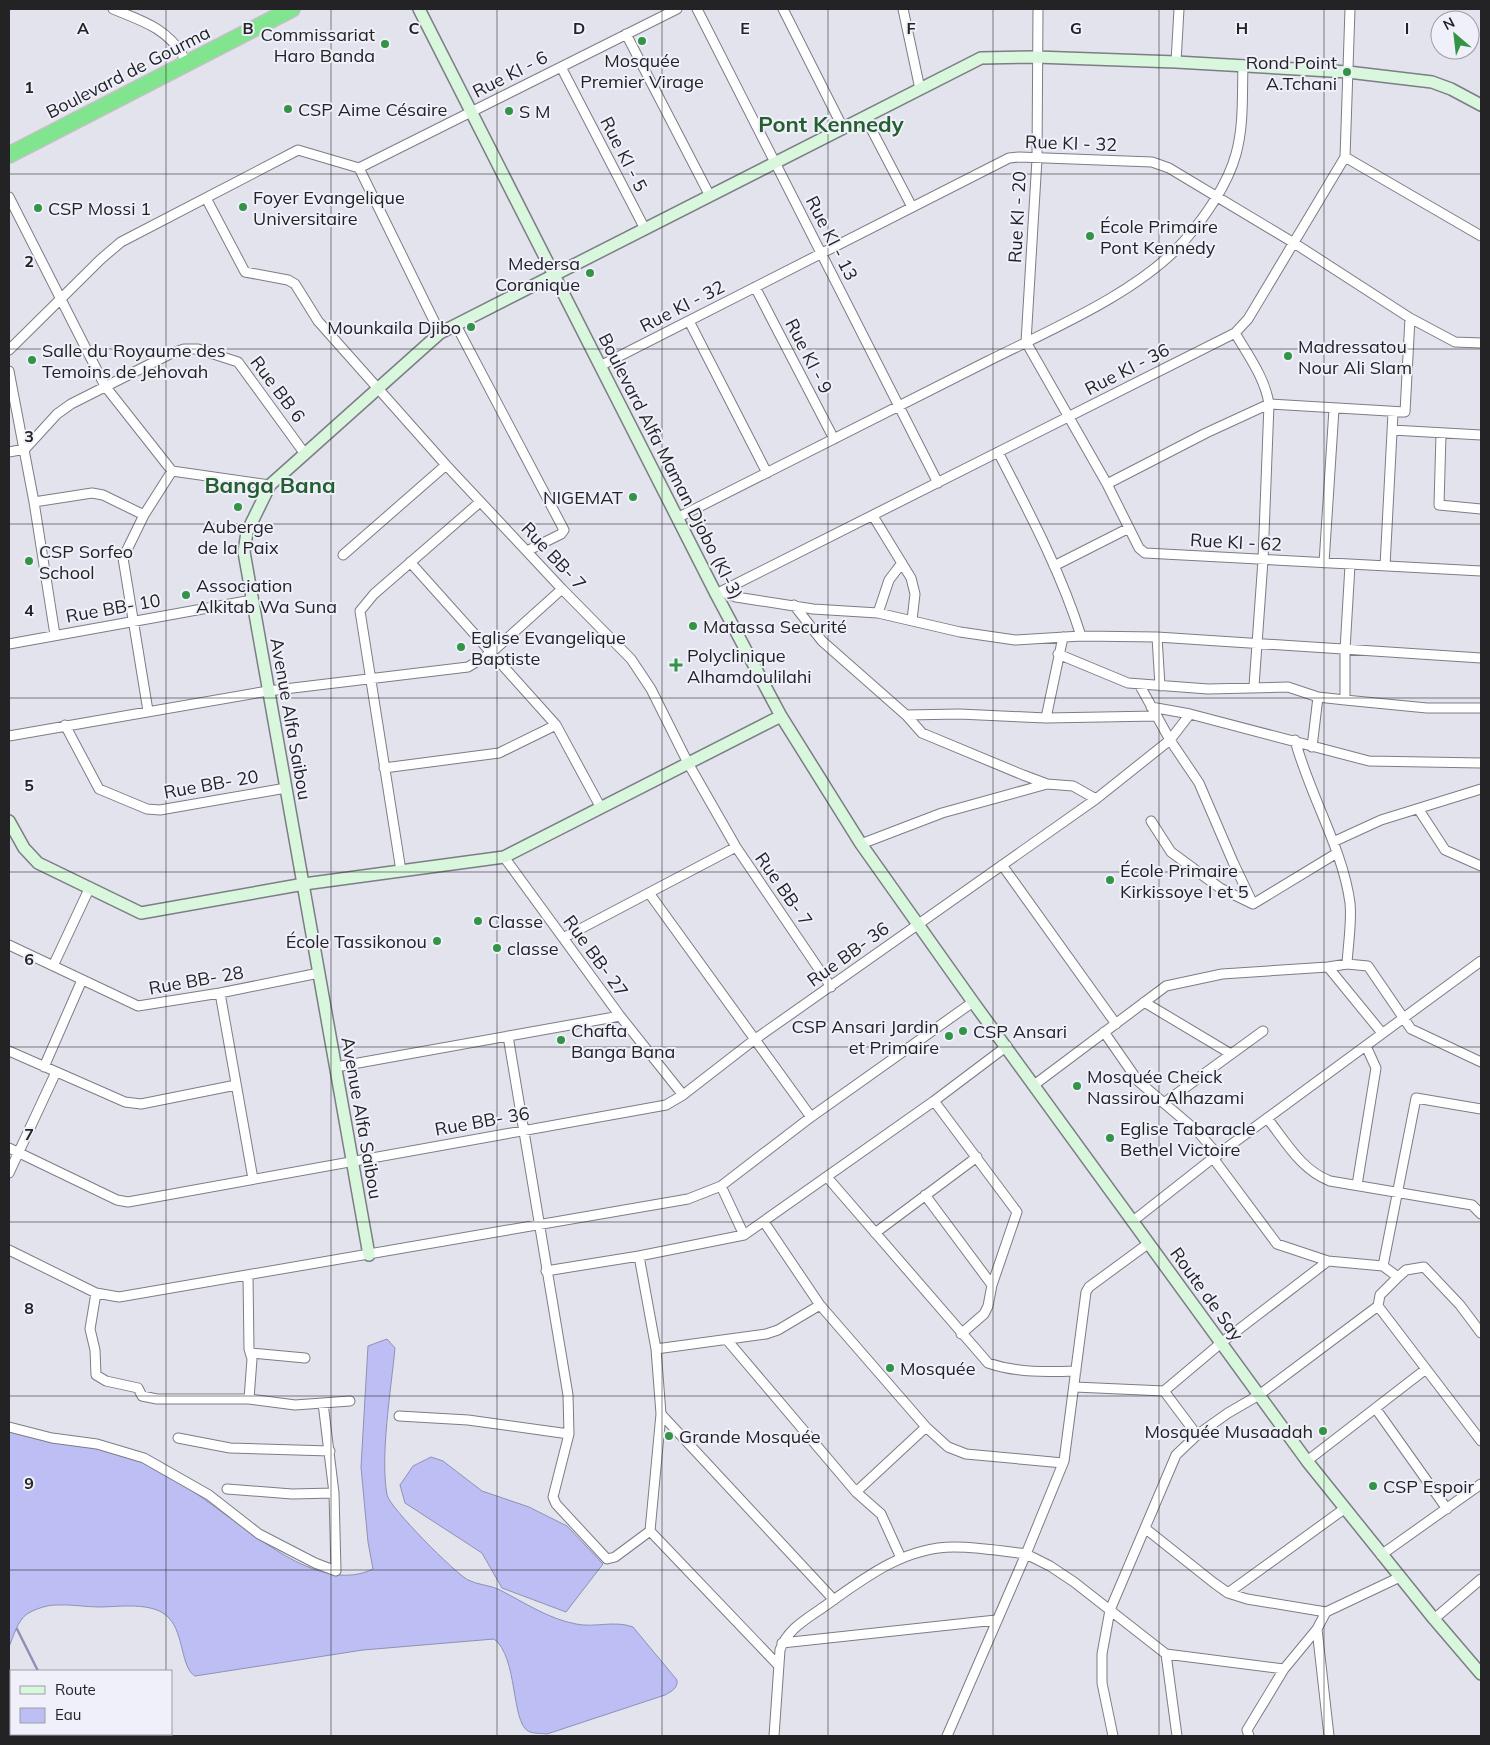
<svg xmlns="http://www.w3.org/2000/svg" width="1490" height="1745" font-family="Mulish,sans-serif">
	<rect width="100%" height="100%" fill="#e2e3ec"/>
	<path fill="#bdbff4" stroke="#8f90b6" d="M387,1339L395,1348C391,1390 380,1455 387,1495C390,1508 455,1573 468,1580C478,1585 490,1585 500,1590C525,1603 549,1619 576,1624C595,1628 614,1620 633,1627L677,1680C678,1688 672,1691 665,1695L547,1734C541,1733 533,1734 528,1731C511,1721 518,1657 494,1639L363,1650L195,1676C181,1668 184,1634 169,1618C154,1601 118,1607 99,1607C85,1607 70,1604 56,1605C47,1605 35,1609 27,1614C18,1620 13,1637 9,1647V1431C51,1438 96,1443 135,1459C167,1472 199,1495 226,1515C264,1542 324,1593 373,1569L368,1542L361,1467L368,1346Z
		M431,1457L443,1461L482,1491L529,1507L567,1526L603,1564L566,1612L502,1588L482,1553L405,1503L400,1485L413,1466Z"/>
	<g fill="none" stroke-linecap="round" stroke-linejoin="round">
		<path stroke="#8f90b6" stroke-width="2.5" d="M17,1629L38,1671
			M68,1734L69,1736"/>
		<g stroke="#7c7d85" stroke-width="11">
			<path id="street" d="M113,9C142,21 167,28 183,56
				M697,9L938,483
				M783,9L843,128
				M903,9L920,89
				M1038,9L1037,159L1026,342L1107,484L1139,548L1145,553L1481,571
				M626,34L710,196
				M1176,62L1179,9
				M561,67L645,229
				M865,117L912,207
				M1345,157L1481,236
				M359,168L677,9
				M9,197L105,386L172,471L270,485
				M206,198L245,272L288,280L295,284L318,321L446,465L562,589L631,659L651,689L688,763L736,847L831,987
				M755,287L834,439
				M689,321L767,473
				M456,325L564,530L561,534L527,551
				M1235,333C1248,355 1265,378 1269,404L1263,560L1254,686
				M9,350L101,259L121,242L298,150L359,168L440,333
				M600,366L1009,158L1019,157L1152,162L1169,168L1294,243L1410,318L1455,342L1481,343
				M9,371L34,502L55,635
				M1392,430L1481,435
				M1441,434L1439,505L1481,509
				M9,452L25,449L57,414L71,404L170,354L184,349H198L238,362L305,454
				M998,452C1029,512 1061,572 1081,636
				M1107,484L1206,433L1269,404L1405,412L1410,318
				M34,502L92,493L103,495L144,515
				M873,516L911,578L915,594L912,620
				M677,518C781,466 885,414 988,361C1050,330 1140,292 1185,240C1205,217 1228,184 1236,154C1244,125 1242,95 1243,65
				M343,555L446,465
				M410,562L556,725L601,808
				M1324,563L1334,409
				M1350,565L1345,650V700L1427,708H1481
				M1054,566L1129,528
				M1385,566L1393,413
				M722,592L736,597L813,609L878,613L960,632L1015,640L1081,636L1157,637L1481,658
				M716,594L1235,333L1248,319L1345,157L1350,9
				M794,605L822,641L906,715L922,733L1023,775L1047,784L1073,786L1096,799
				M878,613L889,580L902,563
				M1157,637L1160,686
				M9,644L252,600
				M1058,654L1128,683L1208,689L1288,687L1318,697
				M1139,684L1170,740L1199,783L1233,862L1253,904L1337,853
				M1151,707L1190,714L1369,761L1481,763
				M148,711L123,558L144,515L172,471
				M906,715L959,714L1046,718L1157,716
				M1046,718L1063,637
				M65,725L99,789L147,809L160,810L286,788
				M9,736L268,691L468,667L491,653L562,589
				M1295,740C1309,794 1343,849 1350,903C1352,922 1348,945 1347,964
				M1312,747L1318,697L1345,700
				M384,768L499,753L556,725
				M1419,810L1445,850L1481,866
				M1151,821L1171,852L1220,888L1253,904
				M1333,842L1381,820L1481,789
				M861,844L942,813L1047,784
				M504,857L620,1016L683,1095
				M1002,865L1116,1024
				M401,871L360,611L374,594L480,502
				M649,893L811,1117
				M563,938L736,847
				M9,945L138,1006L220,993L319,973
				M53,966L90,887
				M220,993L253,1179
				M1144,1002L1231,1054
				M1104,1032L1138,1081L1198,1132L1218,1155
				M1382,1033L1328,967L1347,964L1368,966L1411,1029L1481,1062
				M508,1036L568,1395L569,1434L553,1497L556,1504L607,1559L615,1557L650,1531
				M9,1051L125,1102L141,1104L236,1085
				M44,1067L82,980
				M336,1067L620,1016
				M1034,1085L1166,986L1222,974L1328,967
				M934,1101L1017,1212L992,1285L988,1306L984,1314L961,1334
				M1164,1103L1263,1031
				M1267,1118C1286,1142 1301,1170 1330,1181L1472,1205L1481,1214
				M9,1148L117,1200L128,1202L666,1105L683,1095L754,1040L1096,799L1170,740L1190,714
				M9,1173L56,1072
				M827,1177L988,1363C1017,1373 1047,1372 1076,1371
				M1357,1185L1376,1068L1366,1046
				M721,1186L744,1235
				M925,1195L992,1285
				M1133,1221L1213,1158L1481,961
				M764,1222L820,1305L926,1427L856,1492
				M875,1233L977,1157
				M9,1250L96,1293L119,1297L688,1199L721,1186L811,1117L973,1002
				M639,1256L656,1349L661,1414L650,1531L778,1665
				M1383,1266L1416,1098L1481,1109
				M546,1271L639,1256L744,1235L934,1101L1007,1046
				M248,1276L249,1349L252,1359L249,1399
				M1398,1277L1406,1270L1424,1267L1460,1305L1481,1333
				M96,1293L90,1329L95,1350L96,1375L106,1381L138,1388L142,1396L157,1399H249L295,1405L350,1401
				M1378,1306L1481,1441
				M727,1340L856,1492L881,1514L901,1558
				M656,1349L766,1334L778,1330L820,1305
				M251,1353L305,1358
				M1075,1387L1164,1391L1221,1343L1328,1261
				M1376,1409L1447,1509
				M661,1414L834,1600
				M399,1416L468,1420L569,1434
				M9,1427L52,1438L97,1444L144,1458L209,1495L259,1534L315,1563L336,1571L334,1493L323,1403
				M926,1427L948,1447L966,1454L1063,1463
				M1197,1435L1228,1413L1259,1395L1378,1306L1380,1295L1398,1277L1383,1266L1328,1261L1277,1244L1213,1158
				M178,1438L230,1448L330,1451
				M1307,1461L1426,1369
				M227,1489L292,1494L334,1493
				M1146,1529L1214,1583L1228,1593L1247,1599L1326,1612L1400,1577
				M1381,1555L1481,1484
				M1228,1593L1344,1509
				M1434,1619L1481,1579
				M1317,1629L1329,1736
				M782,1643L996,1620
				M1166,1654L1177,1736
				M774,1736L780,1650C787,1629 808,1618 825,1606C864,1578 904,1547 954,1547C978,1547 1003,1551 1026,1554L1064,1461L1086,1292L1089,1287L1149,1243
				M947,1736L1026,1554L1050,1566L1074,1582L1166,1654L1284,1669L1317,1629L1326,1612
				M1113,1736L1102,1683V1654L1110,1610L1176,1455L1197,1435L1164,1391
				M1249,1736L1247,1730L1284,1669"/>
		</g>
		<g stroke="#7c7d85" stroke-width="14">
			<path id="secondary" d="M419,9L716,594L781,716L861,844L973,1002L1307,1461L1434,1619L1481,1674
				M9,821L24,848L38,863L141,913L304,884L504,857L781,716
				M369,1255L244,552L247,532L270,485L440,333L981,58L1036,57L1176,62L1348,72L1432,82L1451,89L1481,105"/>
		</g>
		<g stroke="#c1c1c2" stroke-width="18">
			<path id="highway" d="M9,155L292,9"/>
		</g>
		<use href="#street" stroke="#fff" stroke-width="9"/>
		<use href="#secondary" stroke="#d9f7dd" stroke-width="11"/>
		<use href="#highway" stroke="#80e58e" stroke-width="15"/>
	</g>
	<path fill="none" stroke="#232326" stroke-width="1" stroke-opacity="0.55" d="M166,9V1671M331,9V1736M497,9V1736M662,9V1736M828,9V1736M993,9V1736M1159,9V1736M1324,9V1736M9,174H1481M9,349H1481M9,524H1481M9,698H1481M9,872H1481M9,1047H1481M9,1222H1481M9,1396H1481M9,1570H1481M166,1734V1736"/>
	<g fill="#339346" stroke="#f0f0fa" stroke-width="2">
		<circle cx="642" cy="41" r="5"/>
		<circle cx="385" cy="44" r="5"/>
		<circle cx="1347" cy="72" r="5"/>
		<circle cx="288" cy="109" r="5"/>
		<circle cx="509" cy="111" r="5"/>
		<circle cx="243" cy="207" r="5"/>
		<circle cx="38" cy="208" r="5"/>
		<circle cx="1090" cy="236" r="5"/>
		<circle cx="590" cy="273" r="5"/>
		<circle cx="471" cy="327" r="5"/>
		<circle cx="1288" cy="356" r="5"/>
		<circle cx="32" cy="360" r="5"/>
		<circle cx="633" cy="497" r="5"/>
		<circle cx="238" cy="507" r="5"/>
		<circle cx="29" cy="561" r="5"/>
		<circle cx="186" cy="595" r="5"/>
		<circle cx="693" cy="626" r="5"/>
		<circle cx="461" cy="647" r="5"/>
		<path d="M673.5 657.5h5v5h5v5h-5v5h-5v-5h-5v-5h5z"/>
		<circle cx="1110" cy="880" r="5"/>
		<circle cx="478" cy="921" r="5"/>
		<circle cx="437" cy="941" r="5"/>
		<circle cx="497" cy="948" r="5"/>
		<circle cx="963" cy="1031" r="5"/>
		<circle cx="949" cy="1036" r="5"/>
		<circle cx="561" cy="1040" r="5"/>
		<circle cx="1077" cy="1086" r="5"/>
		<circle cx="1110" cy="1138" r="5"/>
		<circle cx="890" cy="1368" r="5"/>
		<circle cx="1323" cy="1431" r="5"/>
		<circle cx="669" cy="1436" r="5"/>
		<circle cx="1373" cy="1486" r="5"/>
	</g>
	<g text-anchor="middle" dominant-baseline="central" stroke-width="4" stroke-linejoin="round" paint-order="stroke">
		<g font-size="18" fill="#232326" stroke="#f0f0fa" text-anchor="start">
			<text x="375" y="34" text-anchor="end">Commissariat<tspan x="375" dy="21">Haro Banda</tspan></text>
			<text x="642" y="60" text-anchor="middle">Mosquée<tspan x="642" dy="21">Premier Virage</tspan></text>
			<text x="1337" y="62" text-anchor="end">Rond Point<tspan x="1337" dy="21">A.Tchani</tspan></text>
			<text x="298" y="109">CSP Aime Césaire</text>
			<text x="519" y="111">S M</text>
			<text x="253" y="197">Foyer Evangelique<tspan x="253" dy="21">Universitaire</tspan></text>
			<text x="48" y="208">CSP Mossi 1</text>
			<text x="1100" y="226">École Primaire<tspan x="1100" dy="21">Pont Kennedy</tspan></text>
			<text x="580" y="263" text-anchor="end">Medersa<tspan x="580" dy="21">Coranique</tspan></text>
			<text x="461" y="327" text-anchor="end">Mounkaila Djibo</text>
			<text x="1298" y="346">Madressatou<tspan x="1298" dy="21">Nour Ali Slam</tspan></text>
			<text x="42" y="350">Salle du Royaume des<tspan x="42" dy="21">Temoins de Jehovah</tspan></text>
			<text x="623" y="497" text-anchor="end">NIGEMAT</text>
			<text x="238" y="526" text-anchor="middle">Auberge<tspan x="238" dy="21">de la Paix</tspan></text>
			<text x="39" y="551">CSP Sorfeo<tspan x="39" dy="21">School</tspan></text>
			<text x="196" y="585">Association<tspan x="196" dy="21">Alkitab Wa Suna</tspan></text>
			<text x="703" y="626">Matassa Securité</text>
			<text x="471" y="637">Eglise Evangelique<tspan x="471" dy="21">Baptiste</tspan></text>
			<text x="687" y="655">Polyclinique<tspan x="687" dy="21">Alhamdoulilahi</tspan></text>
			<text x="1120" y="870">École Primaire<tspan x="1120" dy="21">Kirkissoye I et 5</tspan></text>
			<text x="488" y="921">Classe</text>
			<text x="427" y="941" text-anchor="end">École Tassikonou</text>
			<text x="507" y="948">classe</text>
			<text x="939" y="1026" text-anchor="end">CSP Ansari Jardin<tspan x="939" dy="21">et Primaire</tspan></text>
			<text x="571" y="1030">Chafta<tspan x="571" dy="21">Banga Bana</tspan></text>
			<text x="973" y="1031">CSP Ansari</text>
			<text x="1087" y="1076">Mosquée Cheick<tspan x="1087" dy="21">Nassirou Alhazami</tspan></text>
			<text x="1120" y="1128">Eglise Tabaracle<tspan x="1120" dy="21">Bethel Victoire</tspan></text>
			<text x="900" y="1368">Mosquée</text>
			<text x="1313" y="1431" text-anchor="end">Mosquée Musaadah</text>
			<text x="679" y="1436">Grande Mosquée</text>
			<text x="1383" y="1486">CSP Espoir</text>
		</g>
		<g font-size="18" fill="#232326" stroke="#f0f0fa">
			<text transform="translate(128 72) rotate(-27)">Boulevard de Gourma</text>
			<text transform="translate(510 74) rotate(-27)">Rue KI - 6</text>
			<text transform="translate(1071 143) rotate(2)">Rue KI - 32</text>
			<text transform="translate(624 154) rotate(63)">Rue KI - 5</text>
			<text transform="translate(1017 217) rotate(-87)">Rue KI - 20</text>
			<text transform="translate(832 238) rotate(63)">Rue KI - 13</text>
			<text transform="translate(682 306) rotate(-27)">Rue KI - 32</text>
			<text transform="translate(809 356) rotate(63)">Rue KI - 9</text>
			<text transform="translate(1127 369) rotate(-27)">Rue KI - 36</text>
			<text transform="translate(278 389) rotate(53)">Rue BB 6</text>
			<text transform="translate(671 466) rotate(63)">Boulevard Alfa Maman Djobo (KI-3)</text>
			<text transform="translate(1236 542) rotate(3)">Rue KI - 62</text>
			<text transform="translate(554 556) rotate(47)">Rue BB- 7</text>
			<text transform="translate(113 608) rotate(-10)">Rue BB- 10</text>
			<text transform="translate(291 719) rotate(80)">Avenue Alfa Saibou</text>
			<text transform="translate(211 784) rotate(-10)">Rue BB- 20</text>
			<text transform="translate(784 889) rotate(55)">Rue BB- 7</text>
			<text transform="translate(848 954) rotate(-36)">Rue BB- 36</text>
			<text transform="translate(596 956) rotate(54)">Rue BB- 27</text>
			<text transform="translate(196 980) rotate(-10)">Rue BB- 28</text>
			<text transform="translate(362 1118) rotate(80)">Avenue Alfa Saibou</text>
			<text transform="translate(482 1121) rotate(-10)">Rue BB- 36</text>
			<text transform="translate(1207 1294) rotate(54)">Route de Say</text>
		</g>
		<g font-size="22" font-weight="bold" fill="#24602f" stroke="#f0f0fa">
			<text x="831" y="124">Pont Kennedy</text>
			<text x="270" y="485">Banga Bana</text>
		</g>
	</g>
	<g font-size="16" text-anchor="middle" font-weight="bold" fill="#232326" stroke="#f0f0fa" stroke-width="4" stroke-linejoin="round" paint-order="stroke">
		<text x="83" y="34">A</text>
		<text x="248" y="34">B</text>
		<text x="414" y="34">C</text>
		<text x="579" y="34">D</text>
		<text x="745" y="34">E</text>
		<text x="911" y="34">F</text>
		<text x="1076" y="34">G</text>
		<text x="1242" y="34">H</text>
		<text x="1407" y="34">I</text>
		<text x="29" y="93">1</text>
		<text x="29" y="267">2</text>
		<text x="29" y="442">3</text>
		<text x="29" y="616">4</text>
		<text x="29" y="791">5</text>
		<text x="29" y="965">6</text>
		<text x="29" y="1140">7</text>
		<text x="29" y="1314">8</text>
		<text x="29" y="1489">9</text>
	</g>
	<rect width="1490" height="1745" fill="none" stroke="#232326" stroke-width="20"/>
	<rect x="10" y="1670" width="162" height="65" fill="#f0f0fa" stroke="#9e9ea5"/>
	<rect x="20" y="1686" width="25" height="8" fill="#d9f7dd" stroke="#9e9ea5"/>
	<text x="55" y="1695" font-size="15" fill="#232326">Route</text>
	<rect x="20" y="1708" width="25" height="15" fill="#bdbff4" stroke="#9e9ea5"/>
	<text x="55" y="1720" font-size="15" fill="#232326">Eau</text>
	<g transform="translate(1455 35) rotate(332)"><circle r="24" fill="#f0f0fa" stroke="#9e9ea5"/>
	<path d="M0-4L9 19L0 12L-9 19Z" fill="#339346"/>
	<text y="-8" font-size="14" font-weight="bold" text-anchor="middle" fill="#232326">N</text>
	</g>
</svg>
